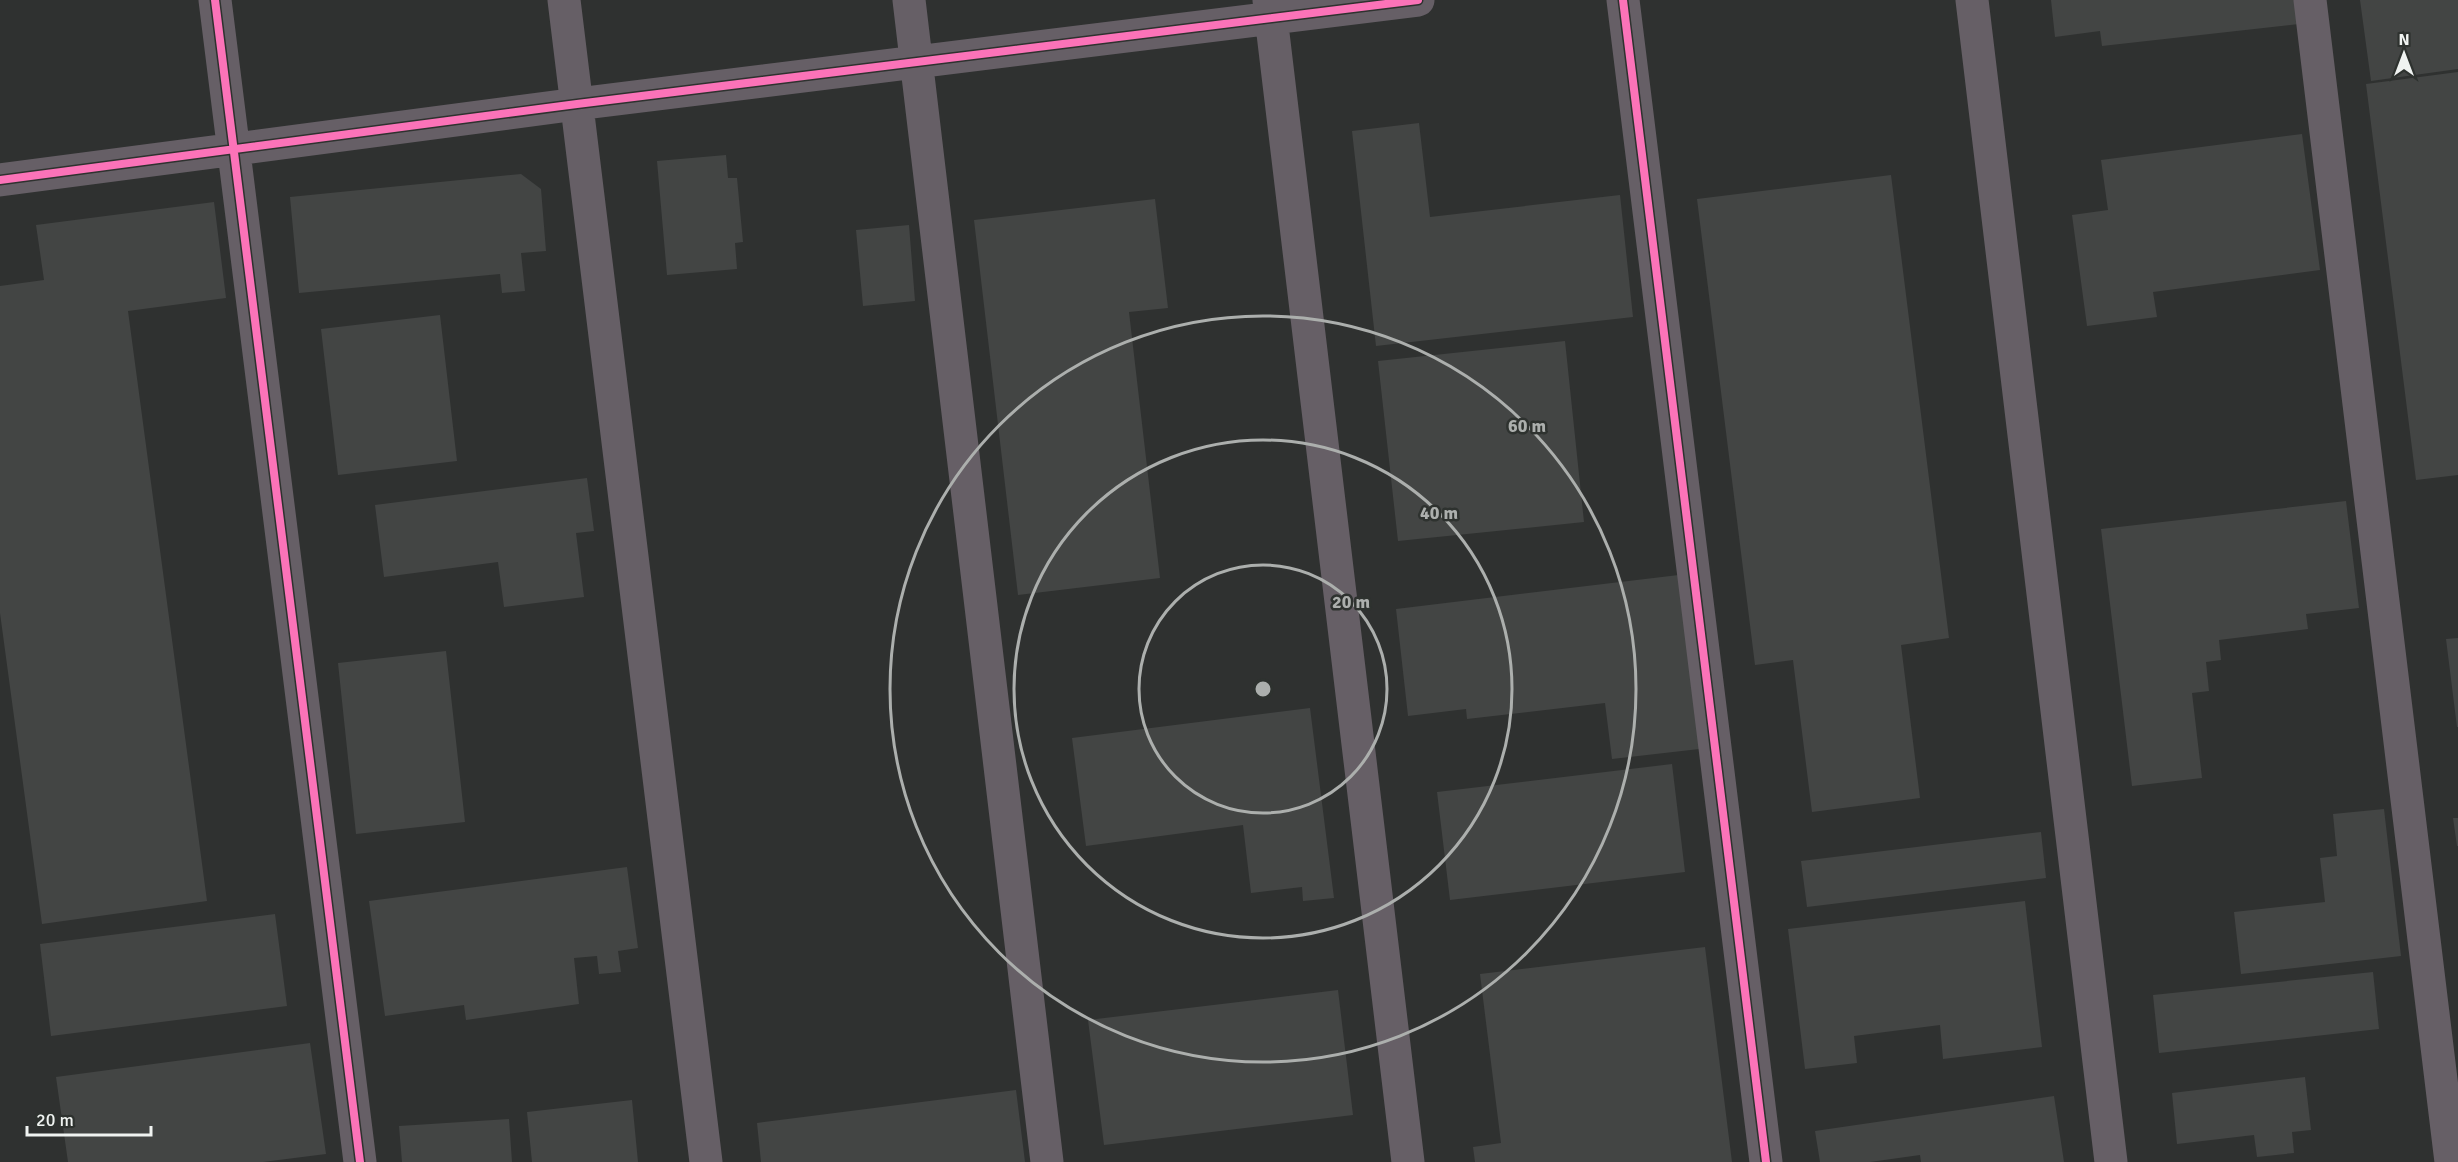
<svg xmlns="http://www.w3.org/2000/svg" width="2458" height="1162" font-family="Signika,sans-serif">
	<rect width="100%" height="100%" fill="#2f3130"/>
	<path fill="#434544" d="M2051,0H2296L2299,24L2102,46L2100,31L2055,37Z
		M2360,0H2458V69L2371,81Z
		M2458,72V475L2416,480L2366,84Z
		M1419,123L1430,217L1620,195L1633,317L1376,346L1352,131Z
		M2302,134L2320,270L2153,292L2157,317L2087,326L2072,215L2108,210L2101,160Z
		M726,155L728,178H737L743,242L735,243L737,269L667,275L657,161Z
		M521,174L541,189L546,251L521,253L525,291L502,293L500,274L299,293L290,197Z
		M1891,175L1949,638L1901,645L1920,798L1812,812L1793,660L1755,665L1697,199Z
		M1155,199L1168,308L1129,312L1160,578L1018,595L974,220Z
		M214,202L226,298L128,311L207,901L42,924L0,613V286L44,280L36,225Z
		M909,225L915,301L863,306L856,230Z
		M440,315L457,461L338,475L321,329Z
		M1565,341L1584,522L1398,541L1378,361Z
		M587,478L594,531L576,533L584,597L504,607L498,562L384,577L375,505Z
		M2346,501L2359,608L2306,614L2308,629L2219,640L2221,660L2206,662L2209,691L2192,693L2202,778L2132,786L2101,529Z
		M1687,574L1708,748L1612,759L1605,703L1467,719L1466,709L1408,716L1396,609Z
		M2458,638V727H2457L2446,639Z
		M446,651L465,822L356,834L338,663Z
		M1310,708L1334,898L1303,901L1302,887L1251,893L1243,825L1086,846L1072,738Z
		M1672,764L1685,872L1450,900L1437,792Z
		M2384,809L2401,956L2241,974L2234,912L2325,902L2320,858L2337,856L2333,814Z
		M2453,818H2458V846H2457Z
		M2041,832L2046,878L1807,907L1801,861Z
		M627,867L638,948L618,951L621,972L599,974L597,956L574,958L579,1004L466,1020L464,1005L385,1016L369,901Z
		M2025,901L2042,1047L1943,1059L1940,1025L1854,1036L1857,1063L1805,1069L1788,929Z
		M275,914L287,1006L51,1036L40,944Z
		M1705,947L1732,1162H1475L1473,1147L1501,1143L1480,974Z
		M2373,972L2379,1029L2159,1053L2153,995Z
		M1338,990L1353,1115L1104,1145L1088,1020Z
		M310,1043L326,1154L263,1162H68L56,1077Z
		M2305,1077L2311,1130L2292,1132L2294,1153L2257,1157L2254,1135L2177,1144L2172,1093Z
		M1016,1090L1025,1162H761L757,1123Z
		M2054,1096L2064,1162H1921L1920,1155L1870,1162H1820L1815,1131Z
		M632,1100L638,1162H532L527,1112Z
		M509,1119L512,1162H402L399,1126Z"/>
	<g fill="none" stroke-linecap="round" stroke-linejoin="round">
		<path stroke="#665f66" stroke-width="33" d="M215,0L360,1162
			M564,0L706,1162
			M909,0L1047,1162
			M1269,0L1408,1162
			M1623,0L1766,1162
			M1972,0L2111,1162
			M2310,0L2451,1162
			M0,180L577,104L1418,0"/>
		<g stroke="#2e322f" stroke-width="11">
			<path id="cycleway" d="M215,0L360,1162
				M1623,0L1766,1162
				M0,180L577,104L1418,0"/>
		</g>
		<use href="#cycleway" stroke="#fb73b8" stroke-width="8"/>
	</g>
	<g fill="none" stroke="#acafad" stroke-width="3">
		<circle cx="1263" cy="689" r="124"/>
		<circle cx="1263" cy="689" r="249"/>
		<circle cx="1263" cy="689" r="373"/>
	</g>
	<circle cx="1263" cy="689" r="9" fill="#acafad" stroke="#2e322f" stroke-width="3"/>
	<g font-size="18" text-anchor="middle" font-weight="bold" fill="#acafad" stroke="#2e322f" stroke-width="5" stroke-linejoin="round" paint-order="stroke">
		<text x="1527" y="432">60 m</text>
		<text x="1439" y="519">40 m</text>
		<text x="1351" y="608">20 m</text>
	</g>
	<g transform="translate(2404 54)" stroke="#2e322f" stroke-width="4.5" paint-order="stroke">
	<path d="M0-4.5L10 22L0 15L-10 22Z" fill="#f0f3f1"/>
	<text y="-9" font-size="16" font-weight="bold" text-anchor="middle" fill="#f0f3f1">N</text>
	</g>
	<path d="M27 1126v9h124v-9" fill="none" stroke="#f0f3f1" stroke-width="3"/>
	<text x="36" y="1126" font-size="18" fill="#f0f3f1" stroke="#2e322f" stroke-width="4.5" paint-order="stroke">20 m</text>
</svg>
